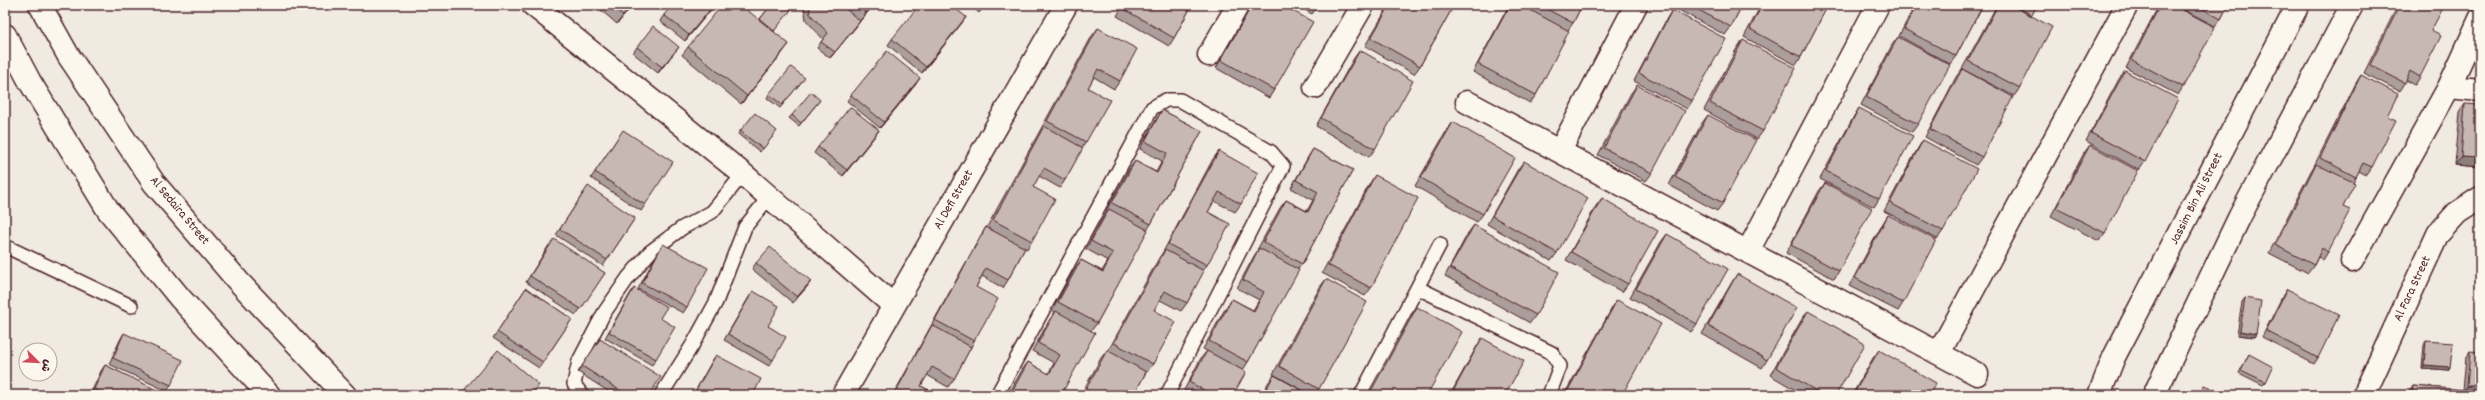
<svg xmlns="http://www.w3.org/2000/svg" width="2485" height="400" font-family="Dekko,'Playpen Sans Arabic',sans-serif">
	<rect width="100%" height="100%" fill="#f0eae0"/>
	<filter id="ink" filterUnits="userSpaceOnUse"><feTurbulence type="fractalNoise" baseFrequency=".025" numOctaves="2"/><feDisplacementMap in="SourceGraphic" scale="8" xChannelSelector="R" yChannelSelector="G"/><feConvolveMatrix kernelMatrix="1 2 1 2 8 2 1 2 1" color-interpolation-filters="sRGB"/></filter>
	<g filter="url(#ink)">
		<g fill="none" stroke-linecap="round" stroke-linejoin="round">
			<g stroke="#4a1f2b" stroke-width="16">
				<path id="service" d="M5,246L131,306
					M1418,288L1552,353L1560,366L1549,395
					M582,395L574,384L579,361L604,313L628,278L650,252L682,228L712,212L743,174
					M661,395L693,344L716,302L745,227L769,197
					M997,395L1152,108L1166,100H1180L1271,152L1283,166L1167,395
					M1361,395L1440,244"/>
			</g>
			<g stroke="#4a1f2b" stroke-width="25">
				<path id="minor" d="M533,5L743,174L893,305
					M1209,55L1238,5
					M1315,87L1363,5
					M2449,87L2480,90
					M1467,102L1977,374
					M1560,151L1636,5
					M1748,251L1878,5
					M2352,261L2449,87L2480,19
					M1939,353L2127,5
					M843,395L1066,5
					M2364,395L2438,234L2457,213L2480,198"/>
			</g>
			<g stroke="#4a1f2b" stroke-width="25">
				<path id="tertiary" d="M2099,395L2114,357L2298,5
					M2154,395L2240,216L2352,5"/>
			</g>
			<g stroke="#4a1f2b" stroke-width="25">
				<path id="secondary" d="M40,5L68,55L154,183L238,281L345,395
					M5,35L30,82L108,210L180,298L269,395"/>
			</g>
			<use href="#service" stroke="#fbf7ec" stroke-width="13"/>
			<use href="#minor" stroke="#fbf7ec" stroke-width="22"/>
			<use href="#tertiary" stroke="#fbf7ec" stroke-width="22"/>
			<use href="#secondary" stroke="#fbf7ec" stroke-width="22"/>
		</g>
		<path fill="#ac9e9a" stroke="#4a1f2b" d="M595,5H633L617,24Z
			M714,5L685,41L660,21L664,15Z
			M771,5H786L774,32L783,52L741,104L682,55L688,47L759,20Z
			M804,5H874L860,21L830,58L817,48L823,39L806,20Z
			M970,5H985L979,13Z
			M1123,5H1192L1174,38L1169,46L1117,16Z
			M1251,5H1282L1274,90L1269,98L1216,68Z
			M1296,5H1319L1312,14Z
			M1389,5H1454L1420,66L1414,74L1365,46Z
			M1509,5H1582L1573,23L1568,30L1536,95L1530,103L1473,72Z
			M1675,5H1742L1731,27L1725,35L1673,7Z
			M1761,5H1828L1801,57L1796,65L1744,37Z
			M1915,5H1983L1956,56L1950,64L1899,36Z
			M1997,5H2037L2031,16L2020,88L2014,96L1962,69Z
			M2159,5H2173L2183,87L2178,95L2126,68Z
			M2175,5H2228L2221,19L2215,26Z
			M2398,5H2438L2420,77L2415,85L2406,80L2399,91L2364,73Z
			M1672,10L1692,101L1687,109L1634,81L1667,18Z
			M966,17L922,73L888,45L892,39Z
			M1098,28L1120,81L1114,89L1094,77L1088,88L1086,142L1082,148L1065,180L1060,188L1039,176L1033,187L1032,241L1027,249L1025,248L1008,280L1003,288L982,276L976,287L974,341L971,347L954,379L948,387L927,375L921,386L938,395H893L981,235L986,227H987L1092,36Z
			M1898,37L1918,124L1912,132L1861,105L1892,45Z
			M1743,40L1763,131L1757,139L1704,110L1737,48Z
			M637,47L674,53L658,73L633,53Z
			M1360,50L1375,149L1369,157L1316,126L1354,58Z
			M1962,69L1982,157L1976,165L1925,137L1956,77Z
			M2125,71L2145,162L2139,170L2086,141L2119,79Z
			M2361,75L2387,116L2372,167L2366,175L2359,171L2353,182L2343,207L2328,252L2323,260L2318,257L2314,265L2308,273L2269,253L2311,171L2314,166L2356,83Z
			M802,81L780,108L767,98L769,94Z
			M916,84L880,128L847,101L851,95Z
			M1637,85L1652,173L1646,181L1598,155L1631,93Z
			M820,100L799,126L789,118L792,115Z
			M2465,104L2480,167L2455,165L2460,112Z
			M1859,108L1879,199L1874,207L1820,179L1854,116Z
			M1162,110L1202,131L1151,224L1147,230L1097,323L1091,331L1061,395H1008L1022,370L1028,362L1048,374L1054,363L1032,351L1050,319L1055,312L1052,310L1075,268L1081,260L1102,271L1108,261L1086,249L1103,217L1107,211H1106L1129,169L1135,161L1156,172L1162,161L1140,149L1157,118Z
			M1708,115L1723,203L1717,211L1669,185L1702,123Z
			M1453,122L1483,214L1477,222L1415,186L1447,130Z
			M879,130L843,176L814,153L818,147Z
			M740,131L774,135L760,152L738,134Z
			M619,136L645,205L641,211L591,178Z
			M1923,140L1943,231L1937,239L1884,211L1918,148Z
			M2090,145L2105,233L2099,241L2051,216L2084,153Z
			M1313,149L1353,170L1302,264L1298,269L1248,362L1243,370L1233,395H1192L1184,390L1201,358L1207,351L1203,349L1226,307L1232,299L1253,310L1259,300L1237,288L1254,256L1258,250H1257L1280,208L1286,200L1307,211L1313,200L1291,188L1308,157Z
			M1219,151L1241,204L1235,212L1214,201L1208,212L1207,265L1203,271L1187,303L1181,311L1160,300L1154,310L1153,364L1147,372H1146L1134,395H1081L1101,358L1107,350L1108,351L1159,258L1163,252L1213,159Z
			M1524,161L1557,253L1551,261L1487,224L1518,169Z
			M1375,175L1371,288L1365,296L1322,273L1370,183Z
			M1825,183L1839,271L1834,279L1786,253L1819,191Z
			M584,192L635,218L603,266L556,235Z
			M1602,198L1628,284L1622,292L1566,260L1596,206Z
			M1888,215L1903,303L1898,311L1849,286L1883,223Z
			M1474,225L1536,315L1530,323L1445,276L1468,233Z
			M1667,234L1697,324L1691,332L1630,297L1661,242Z
			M663,244L687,307L683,313L638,289L659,250Z
			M549,245L605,273L576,315L526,282Z
			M756,263L811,281L793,303L752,269Z
			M1737,274L1767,360L1762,368L1702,334L1732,282Z
			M1326,279L1319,389L1315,395H1311L1273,374L1320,287Z
			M526,288L572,319L539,368L493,338Z
			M634,288L660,318L656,359L652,365L605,338L630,294Z
			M2287,289L2318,358L2314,364L2262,337L2283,295Z
			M753,291L768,326L773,360L769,366L724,340L749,297Z
			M2245,298L2256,334L2254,337L2237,335L2242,302Z
			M1617,300L1622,395H1564L1612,308Z
			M1417,307L1427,395H1367L1411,315Z
			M1808,311L1836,395H1804L1770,375L1802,319Z
			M124,333L171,385L167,391L109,364L120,340Z
			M1482,338L1505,395H1450L1477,346Z
			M600,339L649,395H614L578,372Z
			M2426,341L2450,367L2448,370L2422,368L2424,345Z
			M1879,350L1929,395H1852L1873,358Z
			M2470,351L2480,395H2407L2413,386L2463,390L2466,357Z
			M2249,354L2266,382L2263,385L2239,373Z
			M716,355L753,395H693L712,361Z
			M105,365L165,395H90L101,371Z
			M1274,375L1310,395H1262L1268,383Z"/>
		<path fill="#8c817d" stroke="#4a1f2b" d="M632,5H633L617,24L623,16Z
			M714,5H715L685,41L689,35Z
			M873,5H874L860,21L866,13Z
			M966,17L962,23L922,73L926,67Z
			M860,21L856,27L830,58L835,52Z
			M789,44L783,52L741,104L747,96Z
			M679,47L674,53L658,73L662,67Z
			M920,78L916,84L880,128L884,122Z
			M879,130L875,136L843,176L847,170Z
			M2461,157L2480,158V167L2455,165Z
			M811,281L807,287L793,303L797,297Z
			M2240,331L2256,334L2254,337L2237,335Z
			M2424,365L2450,367L2448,370L2422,368Z
			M2467,386H2480V393L2463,392Z"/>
		<path fill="#c8b8b3" stroke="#4a1f2b" d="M610,5H632L623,16Z
			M672,5H714L689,35L664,15Z
			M722,5H741L789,44L747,96L688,47Z
			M771,5H786L791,10L774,31L760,19Z
			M809,5H841L860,21L835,52L821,42L828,33L810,14Z
			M856,5H873L866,13Z
			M919,5H951L966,17L926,67L892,39Z
			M1124,5H1192L1174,38L1122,8Z
			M1252,5H1282L1313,22L1274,90L1221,60Z
			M1390,5H1454L1420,66L1371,38Z
			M1510,5H1521L1569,31L1536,95L1478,64Z
			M1539,5H1582L1573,23Z
			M1689,5H1742L1731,27Z
			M1762,5H1828L1801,57L1750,29Z
			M1917,5H1983L1956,56L1904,29Z
			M1998,5H2011L2052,27L2020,88L1968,61Z
			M2013,5H2037L2032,15Z
			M2160,5H2173L2215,27L2183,87L2132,60Z
			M2196,5H2228L2221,19Z
			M2400,5H2438L2443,8L2431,31L2441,36L2420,77L2410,71L2405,83L2370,65Z
			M1672,10L1726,39L1692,101L1639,73Z
			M653,26L679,47L662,67L637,47Z
			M1098,28L1137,49L1120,81L1098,69L1088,88L1110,100L1086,142L1047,121Z
			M1898,37L1950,65L1918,124L1866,97Z
			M1743,40L1796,68L1763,131L1710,103Z
			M1360,50L1413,81L1375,149L1321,118Z
			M887,51L920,78L884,122L851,95Z
			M791,67L805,78L782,105L769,94Z
			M1962,69L2013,97L1982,157L1930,129Z
			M2125,71L2178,99L2145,162L2091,133Z
			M2361,75L2398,94L2387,116L2396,120L2372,167L2363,163L2356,177L2320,158Z
			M1637,85L1685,111L1652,173L1604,148Z
			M811,92L820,100L801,123L792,115Z
			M2465,104L2480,105V158L2461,157Z
			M850,107L879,130L847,170L818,147Z
			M1859,108L1913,136L1879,199L1826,171Z
			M1162,110L1202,131L1151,224L1112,203L1135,161L1157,173L1167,153L1145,141Z
			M755,113L777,131L763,149L740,131Z
			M1708,115L1756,140L1723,203L1675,177Z
			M1453,122L1515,158L1483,214L1421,178Z
			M1044,126L1083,148L1065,180L1044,168L1033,187L1055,199L1032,241L993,220Z
			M623,130L673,162L645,205L595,172Z
			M1923,140L1977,169L1943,231L1890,203Z
			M2090,145L2138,171L2105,233L2056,208Z
			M1313,149L1353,170L1302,264L1263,242L1286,200L1308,212L1318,192L1296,180Z
			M1219,151L1258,173L1241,204L1219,192L1208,212L1230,224L1207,265L1168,244Z
			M1524,161L1588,198L1557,253L1492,216Z
			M2316,164L2355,183L2343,207L2350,210L2328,252L2322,248L2314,265L2275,245Z
			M1375,175L1418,198L1371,288L1328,265Z
			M1825,183L1872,208L1839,271L1791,245Z
			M588,186L635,218L607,260L560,229Z
			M1602,198L1658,231L1628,284L1571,252Z
			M1109,209L1148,230L1097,323L1058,302L1081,260L1103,272L1113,253L1091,241Z
			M1888,215L1936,240L1903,303L1855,278Z
			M1474,225L1559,272L1536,315L1450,268Z
			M986,227L1025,248L1008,280L986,268L976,287L998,299L974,341L935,320Z
			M1667,234L1728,269L1697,324L1636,289Z
			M554,239L605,273L581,309L530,276Z
			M663,244L708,268L687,307L642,283Z
			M770,247L811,281L797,297L756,263Z
			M1259,248L1299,270L1248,362L1209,341L1232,299L1254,311L1264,292L1243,280Z
			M1165,250L1204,271L1187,303L1165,291L1154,310L1176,322L1153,364L1114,343Z
			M1737,274L1797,308L1767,360L1708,326Z
			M1326,279L1367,302L1319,389L1279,366Z
			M526,288L572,319L543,362L497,332Z
			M634,288L667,307L660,318L675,327L656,359L609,332Z
			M2287,289L2339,315L2318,358L2266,331Z
			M753,291L779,306L768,326L786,337L773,360L728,334Z
			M2245,298L2261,301L2256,334L2240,331Z
			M1617,300L1661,324L1622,395H1573L1567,392Z
			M1417,307L1462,332L1427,395H1378L1371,391Z
			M1056,311L1095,333L1061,395H1010L1028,362L1049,374L1060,355L1038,343Z
			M1808,311L1865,344L1836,395H1823L1776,367Z
			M932,325L971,347L954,379L932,367L921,386L938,395H894Z
			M124,333L183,360L171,385L113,358Z
			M1482,338L1524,361L1505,395H1451Z
			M600,339L661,377L649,395H627L582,366Z
			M2426,341L2453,343L2450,367L2424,365Z
			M498,350L539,385L531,395H460Z
			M1107,350L1146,372L1134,395H1113L1107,392L1105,395H1083Z
			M1879,350L1936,383L1929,395H1853Z
			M1207,351L1246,372L1233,395H1210L1211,394L1189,382Z
			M2470,351L2480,352V386H2467Z
			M2249,354L2273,367L2266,382L2241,370Z
			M716,355L761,379L753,395H706L696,390Z
			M105,365L165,394V395H106L94,389Z
			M1274,375L1310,395H1263Z
			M2204,385L2225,394V395H2200Z
			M2413,386L2480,391V395H2412Z"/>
	</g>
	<g text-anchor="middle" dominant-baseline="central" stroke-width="3" stroke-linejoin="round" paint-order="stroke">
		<g font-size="13" fill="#4a1f2b" stroke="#fbf7ec">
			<text transform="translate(2197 199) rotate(-63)">Jassim Bin Ali Street</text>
			<text transform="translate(954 200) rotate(-60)">Al Defi Street</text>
			<text transform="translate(179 211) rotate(50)">Al Sedaira Street</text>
			<text transform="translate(2413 289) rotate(-65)">Al Fara Street</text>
		</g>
	</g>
	<rect width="2485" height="400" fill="none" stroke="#fbf7ec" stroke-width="20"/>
	<rect x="10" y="10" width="2465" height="380" fill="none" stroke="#4a1f2b" stroke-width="1.5" filter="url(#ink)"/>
	<g transform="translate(38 362) rotate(114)"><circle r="19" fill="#fbf7ec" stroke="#b4a19f"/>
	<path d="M0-3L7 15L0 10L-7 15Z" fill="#d1495b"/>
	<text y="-6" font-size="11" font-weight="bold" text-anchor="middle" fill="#4a1f2b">ش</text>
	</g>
</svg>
